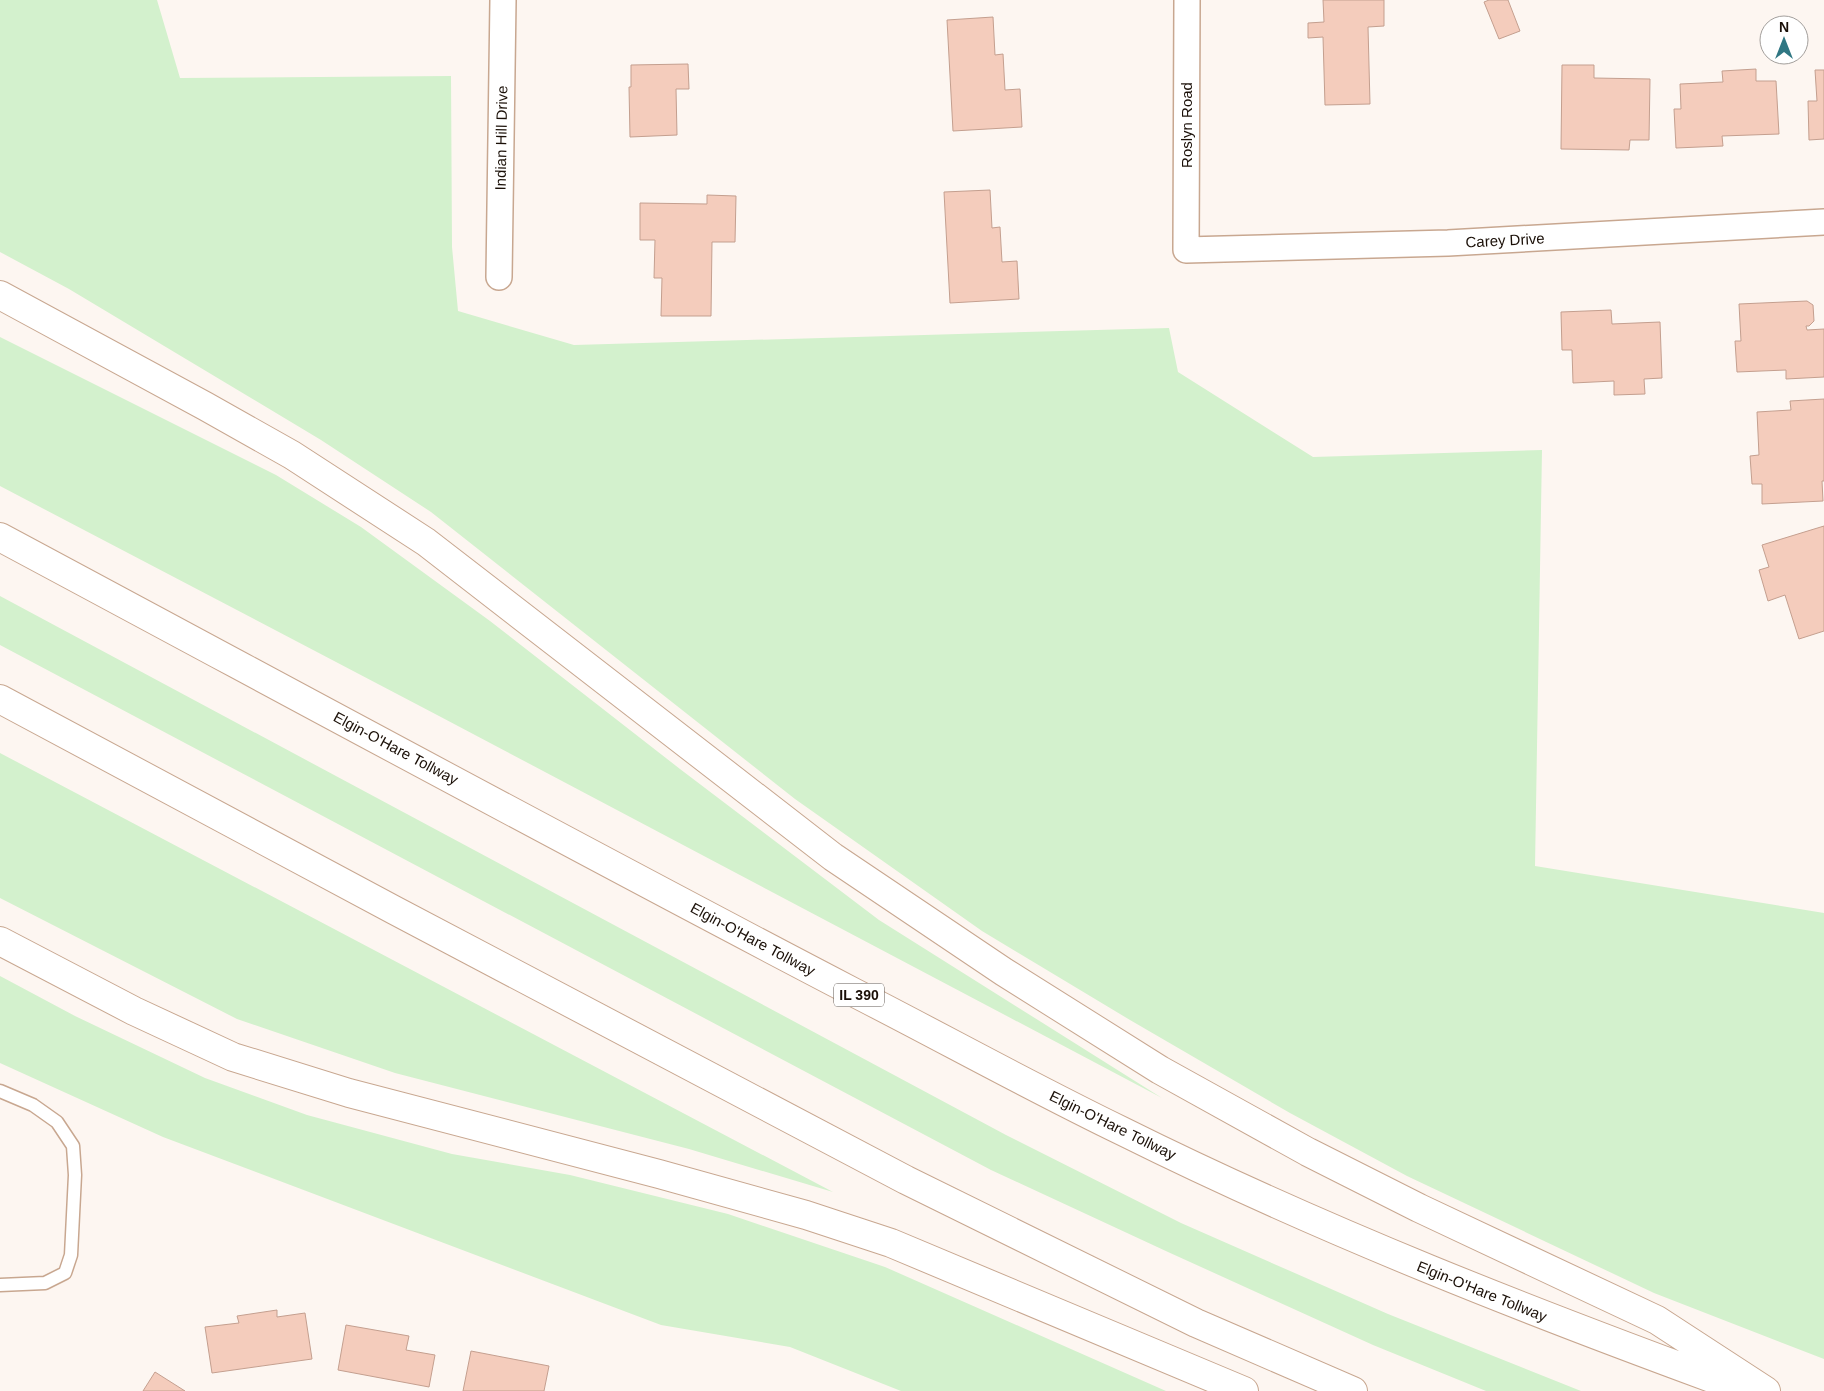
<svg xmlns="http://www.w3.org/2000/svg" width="1824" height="1391" font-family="Arial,sans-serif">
	<rect width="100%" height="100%" fill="#fdf6f1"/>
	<path fill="#d3f1cd" d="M0,0H157L180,78L451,76L452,247L458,311L574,345L1169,328L1178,372L1313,457L1542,450L1535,866L1824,913V1359L1654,1293L1407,1176L1290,1113L1130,1020L982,931L795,799L431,512L321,440L69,289L0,252Z
		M0,337L276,475L361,527L490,621L680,769L879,920L1162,1098L439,716L0,486Z
		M0,596L1006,1135L1181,1223L1388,1314L1581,1391H1486L1373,1345L1168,1252L991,1170L0,645Z
		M0,753L833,1192L689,1149L395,1073L237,1019L0,898Z
		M0,976L75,1016L205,1078L307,1115L452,1154L570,1175L728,1214L885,1267L1166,1391H901L790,1347L661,1325L163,1137L0,1063Z"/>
	<path fill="#f4ccbc" stroke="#c49f8f" d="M1323,0H1384V26L1368,27L1370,104L1325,105L1323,37L1308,38V23L1324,22Z
		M1489,0H1508L1520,31L1499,39L1484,2Z
		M993,17L995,55L1003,54L1005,90L1020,89L1022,127L953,131L947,20Z
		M688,64L689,89H676L677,135L630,137L629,87H631V65Z
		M1562,65H1594V78L1650,79L1649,140H1630L1629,150L1561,149Z
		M1756,69V81H1776L1779,134L1722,136L1723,146L1676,148L1674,109H1681L1680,84L1723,82L1722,71Z
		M1815,70H1824V139L1809,140L1808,101H1817Z
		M990,190L992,228L1000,227L1002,262L1017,261L1019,299L950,303L944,192Z
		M707,195L736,196L735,242H712L711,316H661L662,278H654L655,240H640V203L707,204Z
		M1807,301L1813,305L1814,321L1809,326H1806L1807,330L1824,329V377L1786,379V370L1737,372L1735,341H1741L1739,304Z
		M1611,310L1612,324L1660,322L1662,378L1644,379L1645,394L1614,395V381L1573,383L1572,350H1562L1561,312Z
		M1824,399V481H1822L1823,501L1762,504V484H1752L1750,456L1759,455L1757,412L1791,410L1790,401Z
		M1824,526V631L1799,639L1785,595L1768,601L1759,570L1769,567L1762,545Z
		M277,1310V1317L305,1313L312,1359L212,1373L205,1327L239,1323L237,1316Z
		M346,1325L409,1336L406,1350L435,1355L429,1387L338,1370Z
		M471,1351L549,1366L544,1391H463Z
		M155,1372L185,1391H143Z"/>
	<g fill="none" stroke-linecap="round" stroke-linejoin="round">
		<g stroke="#c8a790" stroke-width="15">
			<path id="lane" d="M0,1091L33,1105L57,1122L73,1146L75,1175L71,1255L65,1273L45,1283L0,1285"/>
		</g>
		<g stroke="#c8a790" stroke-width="28">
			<path id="street" d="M1187,0L1186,250L1448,243L1824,222
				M499,277L503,0"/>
		</g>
		<g stroke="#c8a790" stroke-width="30">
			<path id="highway" d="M0,295L205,406L292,455L426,542L833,857L1004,972L1160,1070L1308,1152L1419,1208L1657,1320L1766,1391
				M0,537C284,689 567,843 853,992C943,1038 1031,1087 1122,1131C1323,1231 1533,1313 1744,1390
				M0,699L394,910L906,1180L1196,1323L1353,1391
				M0,941L134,1011L233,1057L349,1093L659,1174L806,1215L891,1243L1244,1391"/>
		</g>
		<use href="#lane" stroke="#fff" stroke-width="12"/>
		<use href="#street" stroke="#fff" stroke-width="25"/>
		<use href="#highway" stroke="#fff" stroke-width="28"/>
	</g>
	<g text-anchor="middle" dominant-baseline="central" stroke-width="5" stroke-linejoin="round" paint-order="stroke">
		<rect fill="#fff" stroke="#5f5751" stroke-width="1" x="834" y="983.5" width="50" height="23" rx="4"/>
		<g font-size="14" font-weight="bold" fill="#1a0f07">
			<text x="859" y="995">IL 390</text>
		</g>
		<g font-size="15" fill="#1a0f07" stroke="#fff">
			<text transform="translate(1186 125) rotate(-90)">Roslyn Road</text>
			<text transform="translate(501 138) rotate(-89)">Indian Hill Drive</text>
			<text transform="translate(1505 240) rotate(-3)">Carey Drive</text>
			<text transform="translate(396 748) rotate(28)">Elgin-O'Hare Tollway</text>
			<text transform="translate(753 939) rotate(28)">Elgin-O'Hare Tollway</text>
			<text transform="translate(1113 1125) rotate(26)">Elgin-O'Hare Tollway</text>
			<text transform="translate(1482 1291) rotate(22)">Elgin-O'Hare Tollway</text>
		</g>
	</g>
	<g transform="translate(1784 40)"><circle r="24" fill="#ffffff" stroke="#a39f9c"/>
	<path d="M0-4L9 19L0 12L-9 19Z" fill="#307783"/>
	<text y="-8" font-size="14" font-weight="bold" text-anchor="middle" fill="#1a0f07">N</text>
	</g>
</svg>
